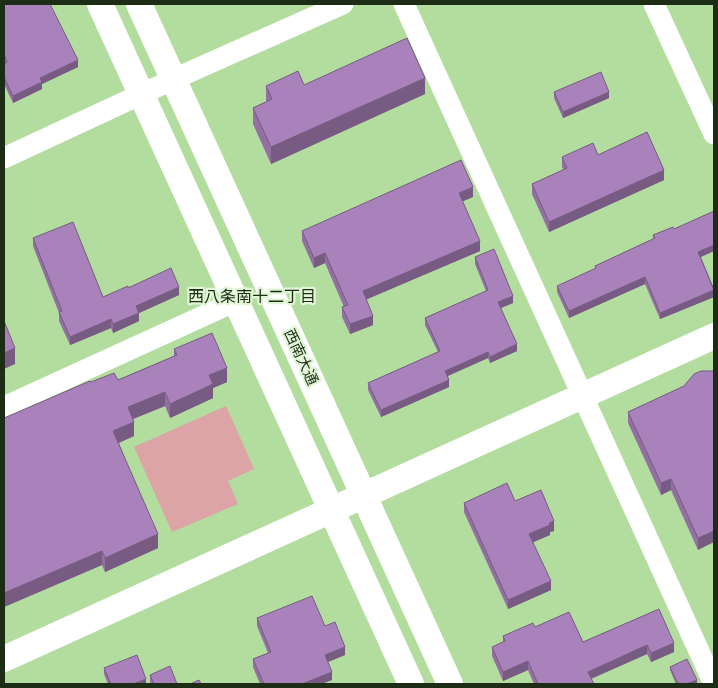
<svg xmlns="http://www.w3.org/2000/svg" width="718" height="688" font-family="Bitter,'Noto Sans JP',serif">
	<rect width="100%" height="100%" fill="#b3dc9f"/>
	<path fill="#dca4a7" d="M226,406L254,469L228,481L238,504L172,532L134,447Z"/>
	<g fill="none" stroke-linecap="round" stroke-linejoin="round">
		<path stroke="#fff" stroke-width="21" d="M404,4L714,684
			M654,4L714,134
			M4,158L174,79L343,4
			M4,407L236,301"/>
		<path stroke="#fff" stroke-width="26" d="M100,4L411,684
			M139,4L450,684
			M4,659L714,336"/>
	</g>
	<path fill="#9270a1" d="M4,4L78,67L42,84V89L13,103L4,84V64L5,63L4,61Z
		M304,85L425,94L271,164L253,124V108L266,102V86Z
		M554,92L609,98L563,118L554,98Z
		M598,155L664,180L549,232L532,194V184L564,170L562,167V157Z
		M473,197L462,201L480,251L366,299L373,325L350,334L342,317V307H344L325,263L314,268L302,241V231Z
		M674,229L714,251L701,257L714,289V297L660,319L645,284L569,318L557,292V286L595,269V266L653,239V235Z
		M33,238L103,297L128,288L179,295L139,313V321L113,333L111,328L70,345L59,321V313L33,246Z
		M475,257L513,303L501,308L517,351L490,363L488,358L448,376L449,387L381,417L368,390V383L438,352L425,325V318L486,291L475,264Z
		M174,349L227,382L213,388V398L170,418L165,406L133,419L134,436L119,443L158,548L105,572L102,565L4,607V418L91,382L118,380L174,356Z
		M701,371L698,550L671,490L661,495L628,423V412L684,386Z
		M515,501L554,531L550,532V535L533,542L551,590L508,609L464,512V503Z
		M659,609L674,652L651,662L647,654L591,679L594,684H534L528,670L503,681L492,656V647L503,642V636L535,627L583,642Z
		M257,618L325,626L345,655L328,662L332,680L321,684H260L253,667V659L268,653L257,626Z
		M670,667L697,683L694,684H676L670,670Z
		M104,668L146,684H108L104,674Z
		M150,675L177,684H151L150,682Z"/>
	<path fill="#775b83" d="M78,60V67L42,84V89L13,103V96L40,78Z
		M425,78V94L271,164V147Z
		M609,92V98L563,118V112Z
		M664,170V180L549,232V222Z
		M473,187V197L459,203V193Z
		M480,241V251L363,301V291Z
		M714,245V251L698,258V252Z
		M325,253V263L314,268V258Z
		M645,277V284L569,318V311Z
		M179,287V295L139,313V321L113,333V324L136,306Z
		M714,290V297L660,319V313Z
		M513,296V303L498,309V302Z
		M373,316V325L350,334V324Z
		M111,319V328L70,345V337Z
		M517,344V351L490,363V357Z
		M15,348V364L4,369V353Z
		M488,352V358L445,377V371Z
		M227,368V382L213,388V398L170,418V404L209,375Z
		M449,380V387L381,417V410Z
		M165,392V406L128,421V407Z
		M134,422V436L113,445V431Z
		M671,479V490L661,495V483Z
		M554,521V531L550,532V535L529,544V534Z
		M714,531V542L698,550V538Z
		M158,534V548L105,572V558Z
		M102,551V565L4,607V593Z
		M551,581V590L508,609V600Z
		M674,643V652L651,662V653Z
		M647,645V654L588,680V672Z
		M345,647V655L325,663V655Z
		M528,661V670L503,681V672Z
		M332,672V680L321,684H302Z
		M146,679V684H133Z
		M697,680V683L694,684H686Z"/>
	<path fill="#aa82bb" stroke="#775b83" d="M4,4H50L78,60L40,78L42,82L13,96L4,77V64L7,62L4,54Z
		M407,38L425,78L271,147L253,108L272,99L266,86L298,71L304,85Z
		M601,72L609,92L563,112L554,92Z
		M647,132L664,170L549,222L532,184L567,168L562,157L593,143L598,155Z
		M461,160L473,187L459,193L480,241L363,291L373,316L350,324L342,307L348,305L325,253L314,258L302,231Z
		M714,211V245L698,252L714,290L660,313L645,277L569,311L557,286L596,268L595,266L655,238L653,235L673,227L674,229Z
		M73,222L103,297L128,286V288L171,268L179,287L136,306L139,313L113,324L111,319L70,337L59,312L62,311L33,238Z
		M494,249L513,296L498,302L517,344L490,357L488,352L445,371L449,380L381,410L368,383L440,351L425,318L488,290L475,257Z
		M4,321L15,348L4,353Z
		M212,333L227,368L209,375L213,384L170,404L165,392L128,407L134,422L113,431L158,534L105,558L102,551L4,593V418L90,381L91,382L114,373L118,380L177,355L174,349Z
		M701,371H714V531L698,538L671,479L661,483L628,412L684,386L694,374Z
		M507,483L515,501L541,490L554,521L549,523L550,525L529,534L551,581L508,600L464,503Z
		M312,596L325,626L335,622L345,647L325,655L332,672L302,684H264L253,659L271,652L257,618Z
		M659,609L674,643L651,653L647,645L588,672L594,684H538L528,661L503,672L492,647L505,641L503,636L533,623L535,627L569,612L583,642Z
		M137,655L146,679L133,684H111L104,668Z
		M687,659L697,680L686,684H678L670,667Z
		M170,666L177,684H154L150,675Z
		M199,680L201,684H190Z
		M692,682L693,684H686Z"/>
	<g text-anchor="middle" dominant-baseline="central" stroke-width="4.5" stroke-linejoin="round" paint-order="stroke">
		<g font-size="15" fill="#1d2c14" stroke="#e1f6d7">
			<text transform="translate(301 357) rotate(65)">西南大通</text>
		</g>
		<g font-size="16" fill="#1d2c14" stroke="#e1f6d7">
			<text x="252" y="296">西八条南十二丁目</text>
		</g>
	</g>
	<rect width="718" height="688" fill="none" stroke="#1d2c14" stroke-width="10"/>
</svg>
